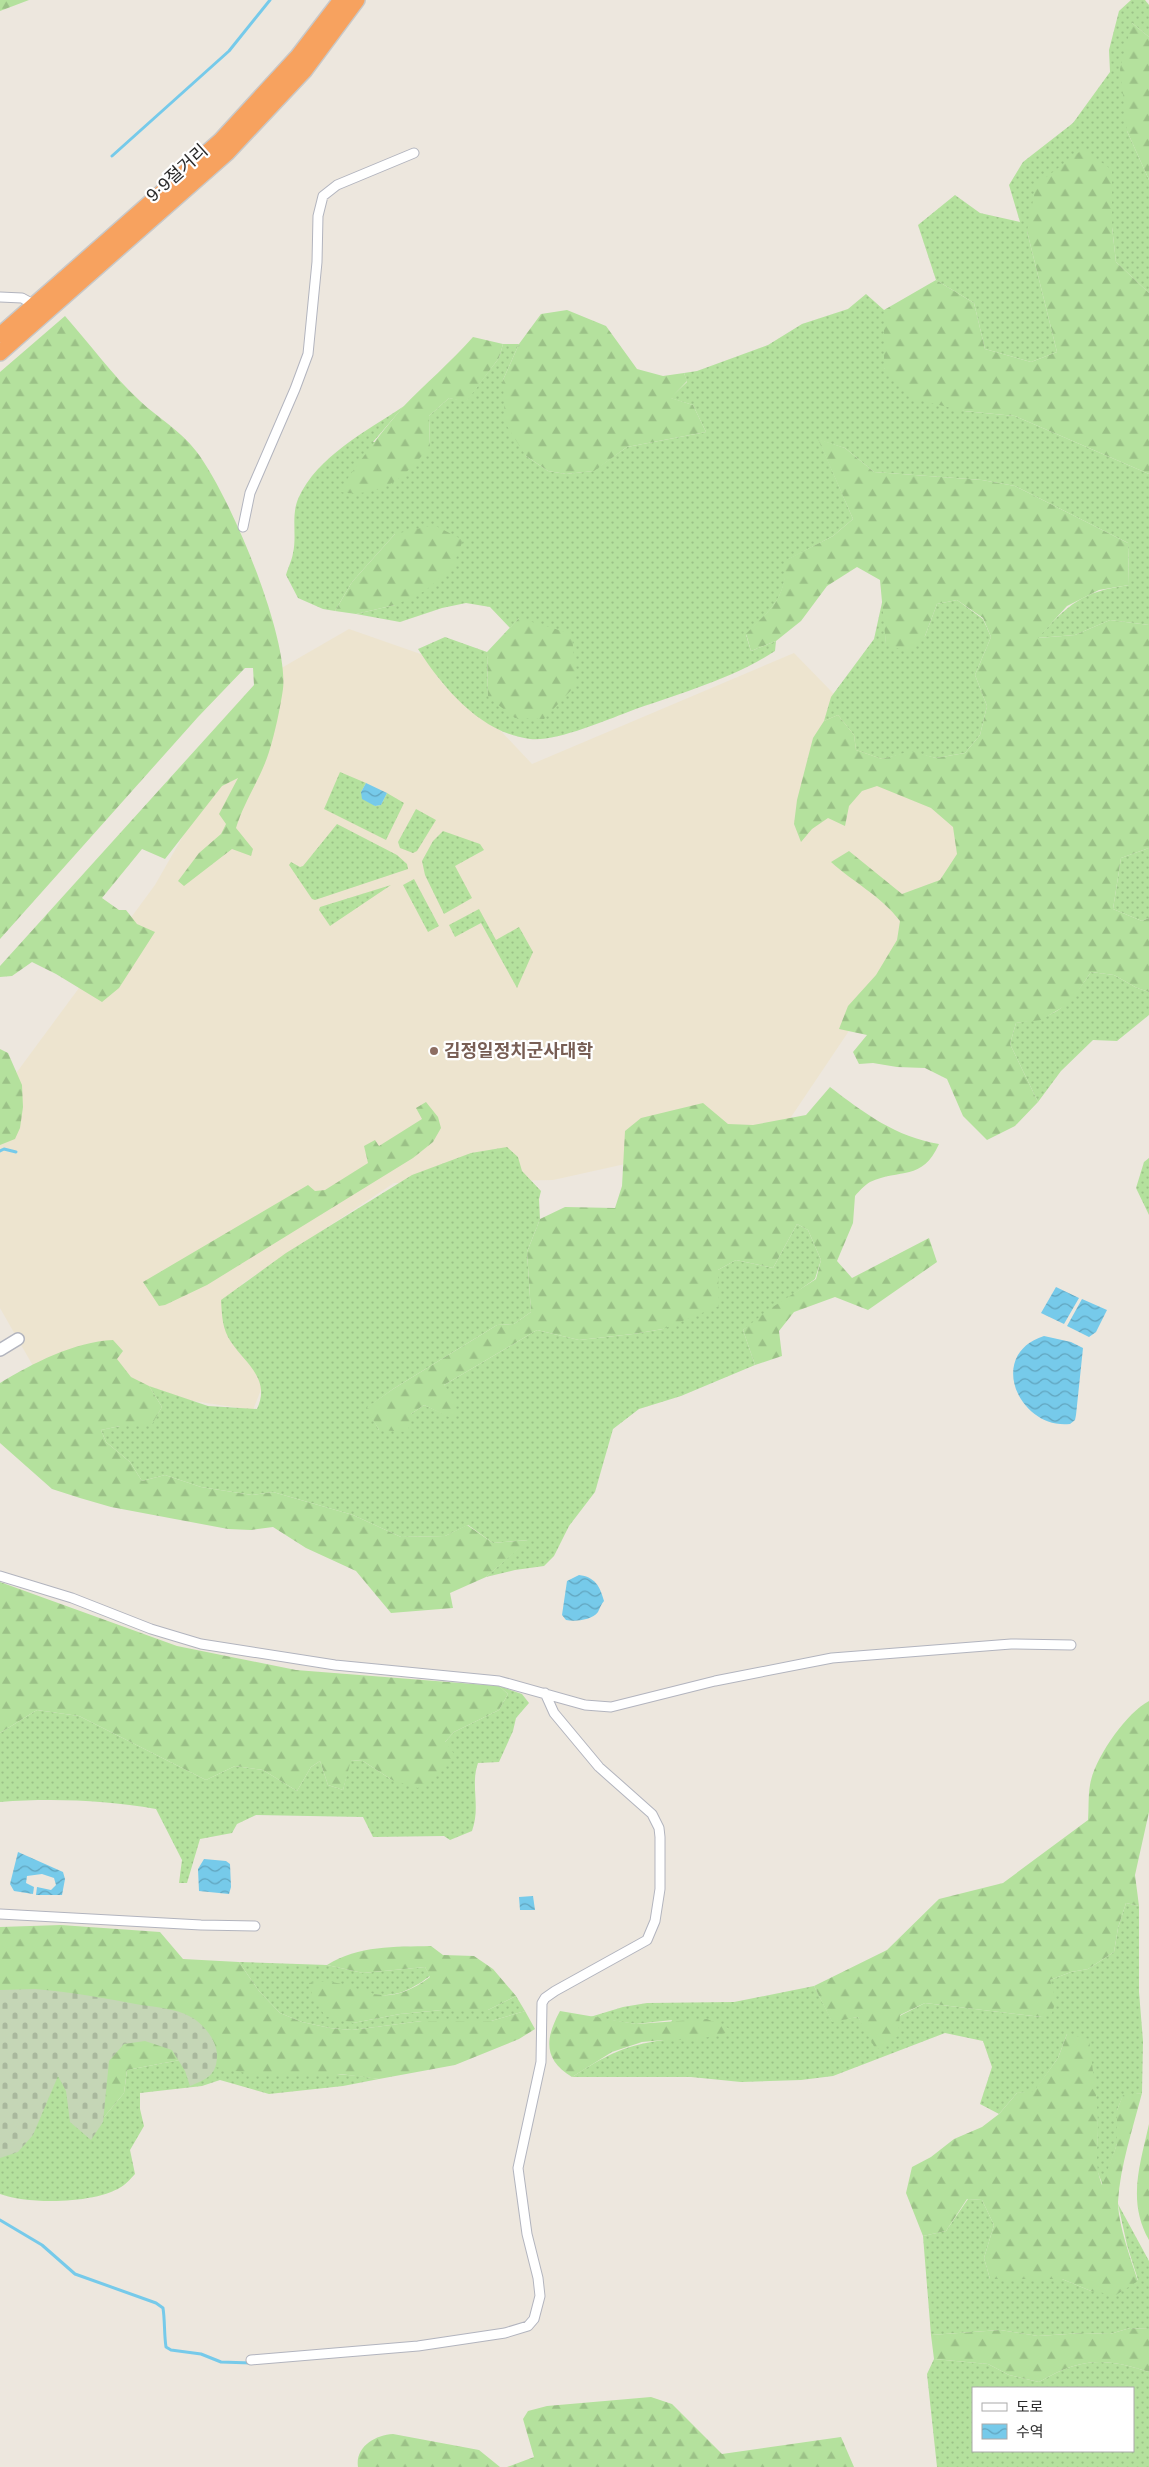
<svg xmlns="http://www.w3.org/2000/svg" width="1149" height="2467" font-family="Arial,'Noto Sans KR',sans-serif">
	<defs>
		<pattern id="grass-dots" width="8" height="8" patternUnits="userSpaceOnUse" patternTransform="scale(1.25)"><rect width="8" height="8" fill="#b4e19d"/><path d="M2 2h.1M6 6h.1" fill="none" stroke="#9bc187" stroke-width="1.8" stroke-linecap="round"/></pattern>
		<pattern id="forest-firs" width="22" height="20" patternUnits="userSpaceOnUse" patternTransform="scale(1.25)"><rect width="22" height="20" fill="#b4e19d"/><path d="M5 1l3.5 6h-7zM16 11l3.5 6h-7z" fill="#9bc187"/></pattern>
		<pattern id="cemetery-stones" width="16" height="16" patternUnits="userSpaceOnUse" patternTransform="scale(1.25)"><rect width="16" height="16" fill="#c5d6b6"/><path d="M2 7V4a2 2 0 0 1 4 0v3zM10 15v-3a2 2 0 0 1 4 0v3z" fill="#a9b89d"/></pattern>
		<pattern id="water-waves" width="16" height="10" patternUnits="userSpaceOnUse" patternTransform="scale(1.25)"><rect width="16" height="10" fill="#76caea"/><path d="M0 5q4-4 8 0t8 0" fill="none" stroke="#61a4be"/></pattern>
	</defs>
	<rect width="100%" height="100%" fill="#ede7de"/>
	<path fill="#ede4cf" d="M349,629L432,658L532,764L794,653L973,837L865,1007L783,1129L553,1180L394,1183L242,1284L264,1382L253,1410L40,1378L0,1308V1095L155,885L278,670Z"/>
	<path fill="url(#grass-dots)" fill-rule="evenodd" d="M1131,0H1145L1149,5V37L1132,23L1127,131L1149,180V293L1116,262L1112,227L1027,231L1057,352L1031,362L985,349L974,303L936,280L918,225L955,195L980,213L1020,222L1009,185L1023,162L1073,123L1110,72L1109,50L1119,11Z
		M866,294L884,310V368L964,411L1015,416L1149,474V625L1110,620L1075,635L1037,638C1070,604 1080,592 1129,585L1128,543L1015,486L982,480L874,472L845,448L819,440L853,519L833,536L787,560C785,601 772,607 746,635L751,651L776,641L775,651C731,680 677,694 628,712C604,721 555,742 530,739C481,733 443,688 418,649L445,637L487,652L488,697L519,618L510,628L490,607L466,603L442,608L400,622L356,614L395,605V534L352,582L335,611L323,609L298,598L286,575C288,568 292,560 293,553C297,536 291,516 298,499C317,456 367,431 404,406L373,442L430,447L429,416L449,398L466,401L499,358L503,344H519L503,380L526,456L548,471L566,474L593,471L627,447L706,432L693,405L670,398L687,382L684,373L697,371L768,345L802,324L848,309Z
		M883,598L886,644L925,636L937,604L957,600L983,619L991,637L975,675L987,706L980,735L965,753L936,758L911,752L882,759L856,750L854,735L838,715L824,721L831,697L874,639Z
		M340,772L366,783L361,792L375,806L381,805L387,793L404,803L386,840L324,809Z
		M416,809L436,820L417,851L413,853L400,848L398,842Z
		M337,824L397,855L407,864L408,869L315,900L312,899L289,865L291,862L300,867L303,866Z
		M443,831L480,844L484,850L455,866L472,898L444,914L425,875L422,861L433,841Z
		M1149,848V918L1142,921L1113,909L1121,858Z
		M414,879L439,926L428,932L403,885Z
		M391,885L330,926L319,910L320,907Z
		M479,909L496,940L519,927L533,952L517,988L481,923L455,937L449,925Z
		M1091,972L1114,975L1137,988L1149,992V1015L1117,1041L1093,1040L1061,1071L1038,1102L1010,1044L1016,1023C1059,1017 1067,1007 1091,972Z
		M507,1147L518,1157L522,1171L541,1191L539,1199L540,1219L527,1252L531,1312L514,1324L497,1325L393,1389L367,1408L379,1430L411,1414L424,1405L453,1418L444,1385L537,1330L579,1340L633,1334L663,1329L718,1270L736,1260L773,1268L797,1224L808,1230L821,1260L815,1279L743,1330L755,1365L681,1396L639,1409L613,1429L595,1492L569,1526L554,1556L544,1566L515,1570L486,1577L528,1540L493,1543L468,1525L445,1536L401,1537L353,1515L273,1492L252,1495L201,1487L165,1475L142,1481L130,1462L106,1442L101,1430L120,1426L151,1425L162,1407L149,1386L208,1406L257,1409C271,1379 246,1364 231,1342C222,1329 222,1315 221,1300L286,1253L412,1175L471,1153Z
		M1149,1158V1215L1136,1188L1144,1162Z
		M499,1686L522,1694L529,1703L516,1718L513,1731L499,1762L478,1763C470,1786 481,1806 472,1831L450,1840L444,1836L373,1837L363,1817L256,1815L237,1824L232,1833L200,1839L187,1883H179L182,1860L156,1809C104,1800 52,1798 0,1802V1733L37,1710L79,1716L206,1780L235,1766L263,1770L297,1791L311,1767L320,1761L328,1785L343,1790L350,1760L363,1761L392,1780L445,1742L454,1732L499,1710L508,1694Z
		M1126,1903L1139,1906V1992L1143,2041L1142,2093L1123,2096L1117,2110V2144L1103,2186L1096,2167L1098,2128L1092,2067L1067,2034L1058,2058L1034,2092L1017,2093L999,2114L980,2104L992,2067L983,2041L945,2033L833,2076L801,2080L741,2082L691,2077H572C605,2056 624,2045 664,2040L672,2020L636,2024L590,2017L623,2007L647,2003L734,2002L814,1986L832,2021L858,2017L868,2032L925,2003L1042,2017L1050,1980L1071,1972L1088,1969L1114,1952L1118,1928Z
		M239,1962L327,1965L363,1973L425,1967L430,1976C382,2012 369,1987 318,1982L353,2023L400,2014L442,2010H488L516,1996L525,2011L491,2021H422L352,2030L330,2028L302,2022L280,2013L259,1991Z
		M180,2060L359,2076L379,2079L343,2086L269,2094L220,2080L202,2086L140,2093V2109L144,2126L130,2150L135,2174C131,2178 128,2182 124,2185C99,2204 29,2205 0,2194V2152L55,2075L71,2082L100,2122L124,2093L127,2070Z
		M968,2199L982,2200L994,2225L984,2258L990,2279H1062L1091,2291L1138,2280L1127,2245L1118,2204L1149,2261V2329L1130,2328L1110,2334L1082,2333L1038,2336L1000,2330L931,2335L923,2236L946,2231Z
		M934,2359L988,2364L1009,2375L1039,2382C1081,2358 1103,2357 1149,2372V2467H937L927,2374ZM973,2388H1133V2451H973Z"/>
	<path fill="url(#forest-firs)" d="M0,0H29L0,11Z
		M1132,23L1149,37V180L1127,131L1120,69Z
		M1083,149L1112,170V227L1116,262L1149,293V474L1015,416L964,411L910,398L884,368V310L936,280L974,303L985,349L1031,362L1057,352L1027,231L1036,185Z
		M567,310L606,326L637,369L663,376L684,373L687,381L671,398L693,405L706,432L627,447L594,471L566,474L548,471L526,456L505,423L503,380L519,344L541,314Z
		M65,316C90,344 112,375 140,401C158,418 180,430 196,451C229,493 289,636 283,689C280,709 275,733 269,752C261,778 244,801 236,828L253,849L251,856L232,849L184,886L178,881L199,853L221,834L226,824L219,814L238,778L222,786L165,859L142,849L102,898L119,910H126L137,924L155,932L119,988L102,1002L56,974L32,962L12,976L0,977V966L254,685L253,668H245L198,717L0,939V372Z
		M473,337L503,344L499,358L466,402L449,398L429,416L430,447C409,470 392,492 358,493C351,493 345,494 339,491C359,462 379,435 402,408C425,384 451,362 473,337Z
		M818,439L845,448L874,472L982,480L1015,486L1128,543L1129,585L1099,590L1067,606L1038,638L1075,635L1110,620L1149,625V848L1121,858L1113,909L1142,921L1149,918V992L1137,988L1114,975L1091,972L1070,1003L1041,1020L1016,1023L1010,1044L1038,1102L1015,1126L987,1140L963,1116L947,1079L925,1068L897,1067L873,1063L859,1064L853,1052L867,1035L839,1029L848,1006L876,975L897,940L900,921C881,896 853,882 831,862L849,851L902,894L940,880L957,854L953,827L931,808L877,786L862,791L849,806L845,826L828,818L812,829L801,842L794,824L797,800L813,738L824,721L838,715L854,735L856,750L882,759L911,751L936,758L965,753L980,735L987,706L975,675L991,637L983,618L957,600L937,604L925,636L907,651L886,645L880,580L857,567L827,586L801,621L776,641L751,651L746,634C772,607 785,601 786,560L833,536L853,519Z
		M434,525L463,540L453,566L425,591L395,605L356,614L335,611L352,582L395,534Z
		M519,618L572,634L576,685L544,719L515,718L488,697L487,652Z
		M0,1049L8,1053L22,1085L23,1107L20,1128L15,1139L0,1145Z
		M830,1087C864,1113 896,1137 939,1144C922,1182 900,1168 870,1182C865,1185 859,1191 855,1196L853,1223L837,1261L852,1278L929,1238L937,1262L868,1310L835,1297L794,1312L779,1331L782,1356L755,1365L743,1330L768,1310L816,1279L821,1260L808,1230L797,1224L773,1268L736,1260L718,1270L719,1306L663,1329L633,1334L579,1340L537,1330L444,1385L457,1403L453,1419L424,1405L411,1414L408,1432L379,1430L366,1408L393,1389L497,1325L514,1324L531,1312L527,1252L540,1219L565,1207L615,1208L622,1186L625,1131L641,1118L703,1103L728,1124L753,1125L806,1115Z
		M426,1102L438,1117L441,1128L433,1142L413,1158L207,1285L165,1305L159,1306L143,1282L308,1185L315,1191L325,1190L368,1163L364,1146L375,1140L379,1146L422,1119L416,1108Z
		M113,1340L123,1351L117,1359L131,1377L149,1386L162,1407L151,1426H120L101,1430L106,1442L130,1462L142,1481L165,1475L201,1487L252,1495L273,1492L353,1515L401,1537L445,1536L467,1525L493,1543L529,1540L486,1577L450,1593L453,1608L391,1613L356,1571L306,1548L273,1527L251,1530L228,1529L111,1507L80,1498L52,1489L0,1443V1383C33,1363 74,1342 113,1340Z
		M0,1582L177,1646L296,1670L499,1686L508,1694L499,1710L454,1732L445,1742L455,1755L435,1775L418,1788L392,1780L363,1761L351,1760L343,1790L328,1785L320,1761L311,1767L297,1791L263,1770L235,1766L206,1780L79,1716L37,1710L0,1733Z
		M1149,1701V1812L1135,1875L1139,1906L1126,1903L1118,1928L1114,1952L1088,1969L1071,1972L1050,1980L1056,2000L1052,2013L1042,2017L925,2003L900,2015L898,2036L876,2050L858,2017L832,2022L814,1986L887,1950L939,1899L1003,1883L1088,1820C1089,1808 1088,1796 1090,1785C1094,1759 1126,1713 1149,1701Z
		M61,1925L160,1932L183,1959L239,1962L259,1991L280,2013L302,2022L330,2028L352,2030L422,2021H491L525,2011L535,2029L519,2039L455,2065L379,2079L340,2074L256,2075L180,2060L127,2070L124,2093L100,2122L71,2082L55,2075L0,2152V1927Z
		M431,1946L443,1955L474,1956L493,1969L516,1996L488,2010H442L400,2014L353,2023L325,2016L313,1997L309,1983C362,1974 373,2019 430,1977L425,1967L363,1973L327,1965C359,1945 394,1947 431,1946Z
		M560,2011L636,2024L707,2019L735,2031L695,2040H664L642,2042L612,2052L572,2077C543,2059 545,2039 560,2011Z
		M1067,2034L1089,2039C1092,2068 1098,2098 1098,2128C1098,2151 1094,2163 1102,2185L1117,2144V2110L1123,2095L1142,2093C1133,2128 1120,2166 1118,2202C1118,2224 1131,2260 1138,2281L1116,2295L1091,2291L1062,2279H990L984,2258L994,2225L982,2200L967,2199L946,2231L923,2236L906,2193L912,2167L931,2157L954,2139L982,2127L999,2114L1017,2093L1034,2091L1058,2058Z
		M1149,2124V2240C1127,2201 1140,2165 1149,2124Z
		M1130,2328L1149,2329V2372C1103,2357 1081,2358 1039,2382L1009,2375L988,2364L934,2359L931,2335L1000,2330L1038,2336L1083,2333L1110,2334Z
		M651,2397L672,2404L722,2454L841,2437L854,2467H507L534,2457L523,2419L528,2411L547,2406Z
		M393,2434L479,2450L500,2467H358C355,2447 375,2435 393,2434Z"/>
	<path fill="url(#cemetery-stones)" d="M35,1989C70,1992 105,1998 141,2005C156,2007 176,2009 189,2016C202,2022 217,2040 217,2055C217,2075 207,2079 190,2086L185,2071L172,2050L145,2041L124,2044L109,2061L103,2122L91,2140L70,2122L66,2091L58,2076L33,2135L18,2152L0,2158V1990Z"/>
	<path fill="url(#water-waves)" d="M366,783L387,793L381,805L375,806L362,799L361,792Z
		M1056,1287L1079,1298L1064,1324L1041,1313Z
		M1082,1299L1107,1310L1096,1332L1089,1337L1067,1326Z
		M1044,1336L1071,1342L1083,1348L1076,1415L1075,1420L1070,1424C1020,1430 985,1355 1044,1336Z
		M579,1575C595,1577 600,1586 604,1601C601,1604 600,1608 598,1612C592,1620 575,1622 566,1620L562,1615L567,1581Z
		M18,1852L63,1872L65,1879L62,1895H36L37,1887L51,1890L56,1885L54,1878L42,1874L27,1876L26,1883L34,1887L33,1894L14,1891L10,1884Z
		M204,1859L226,1861L230,1864L231,1887L229,1894L199,1891L198,1869Z
		M533,1896L535,1910H520L519,1897Z"/>
	<g fill="none" stroke-linecap="round" stroke-linejoin="round">
		<path stroke="#76caea" stroke-width="3" d="M112,156L229,51L270,0
			M0,1151L4,1149L16,1152
			M0,2220L42,2245L75,2274L156,2303L163,2308C165,2321 164,2334 166,2347L171,2350L201,2354L221,2362L251,2363"/>
		<g stroke="#b2b4be" stroke-width="11">
			<path id="street" d="M0,297L22,298L35,305
				M243,527L250,493L295,389L308,354L317,262L318,216L323,196L337,185L414,153
				M0,1576L72,1598L151,1629L201,1644L335,1665L499,1681L585,1705L611,1707L715,1681L832,1658L1011,1644L1071,1645
				M0,1914L201,1925L255,1926
				M251,2360L418,2346L505,2333L528,2326L534,2319L540,2296L538,2278L527,2234L518,2168L541,2062L542,2003L545,1998L555,1991L647,1940L655,1921L660,1889V1837L659,1828L652,1814L599,1767L554,1713L545,1693"/>
		</g>
		<g stroke="#b2b4be" stroke-width="14">
			<path id="secondary" d="M0,1350L18,1339"/>
		</g>
		<g stroke="#c8c8c8" stroke-width="18">
			<path id="highway" d="M0,335L220,141L298,56L341,0
				M0,353L227,153L305,70L357,0"/>
		</g>
		<use href="#street" stroke="#fff" stroke-width="9"/>
		<use href="#secondary" stroke="#fff" stroke-width="11"/>
		<use href="#highway" stroke="#f7a25f" stroke-width="15"/>
	</g>
	<circle fill="#8d6e63" stroke="#fff" stroke-width="2" cx="434" cy="1051" r="5"/>
	<g text-anchor="middle" dominant-baseline="central" stroke-width="4.5" stroke-linejoin="round" paint-order="stroke">
		<g font-size="18" fill="#2b2b2b" stroke="#fff">
			<text transform="translate(177 173) rotate(-42)">9·9절거리</text>
		</g>
		<g font-size="18" font-weight="bold" fill="#785e54" stroke="#fff" text-anchor="start">
			<text x="444" y="1051">김정일정치군사대학</text>
		</g>
	</g>
	<rect x="972" y="2387" width="162" height="65" fill="#ffffff" stroke="#aaaaaa"/>
	<rect x="982" y="2403" width="25" height="8" fill="#ffffff" stroke="#aaaaaa"/>
	<text x="1016" y="2412" font-size="15" fill="#2b2b2b">도로</text>
	<rect x="982" y="2424" width="25" height="15" fill="url(#water-waves)" stroke="#aaaaaa"/>
	<text x="1016" y="2437" font-size="15" fill="#2b2b2b">수역</text>
</svg>
